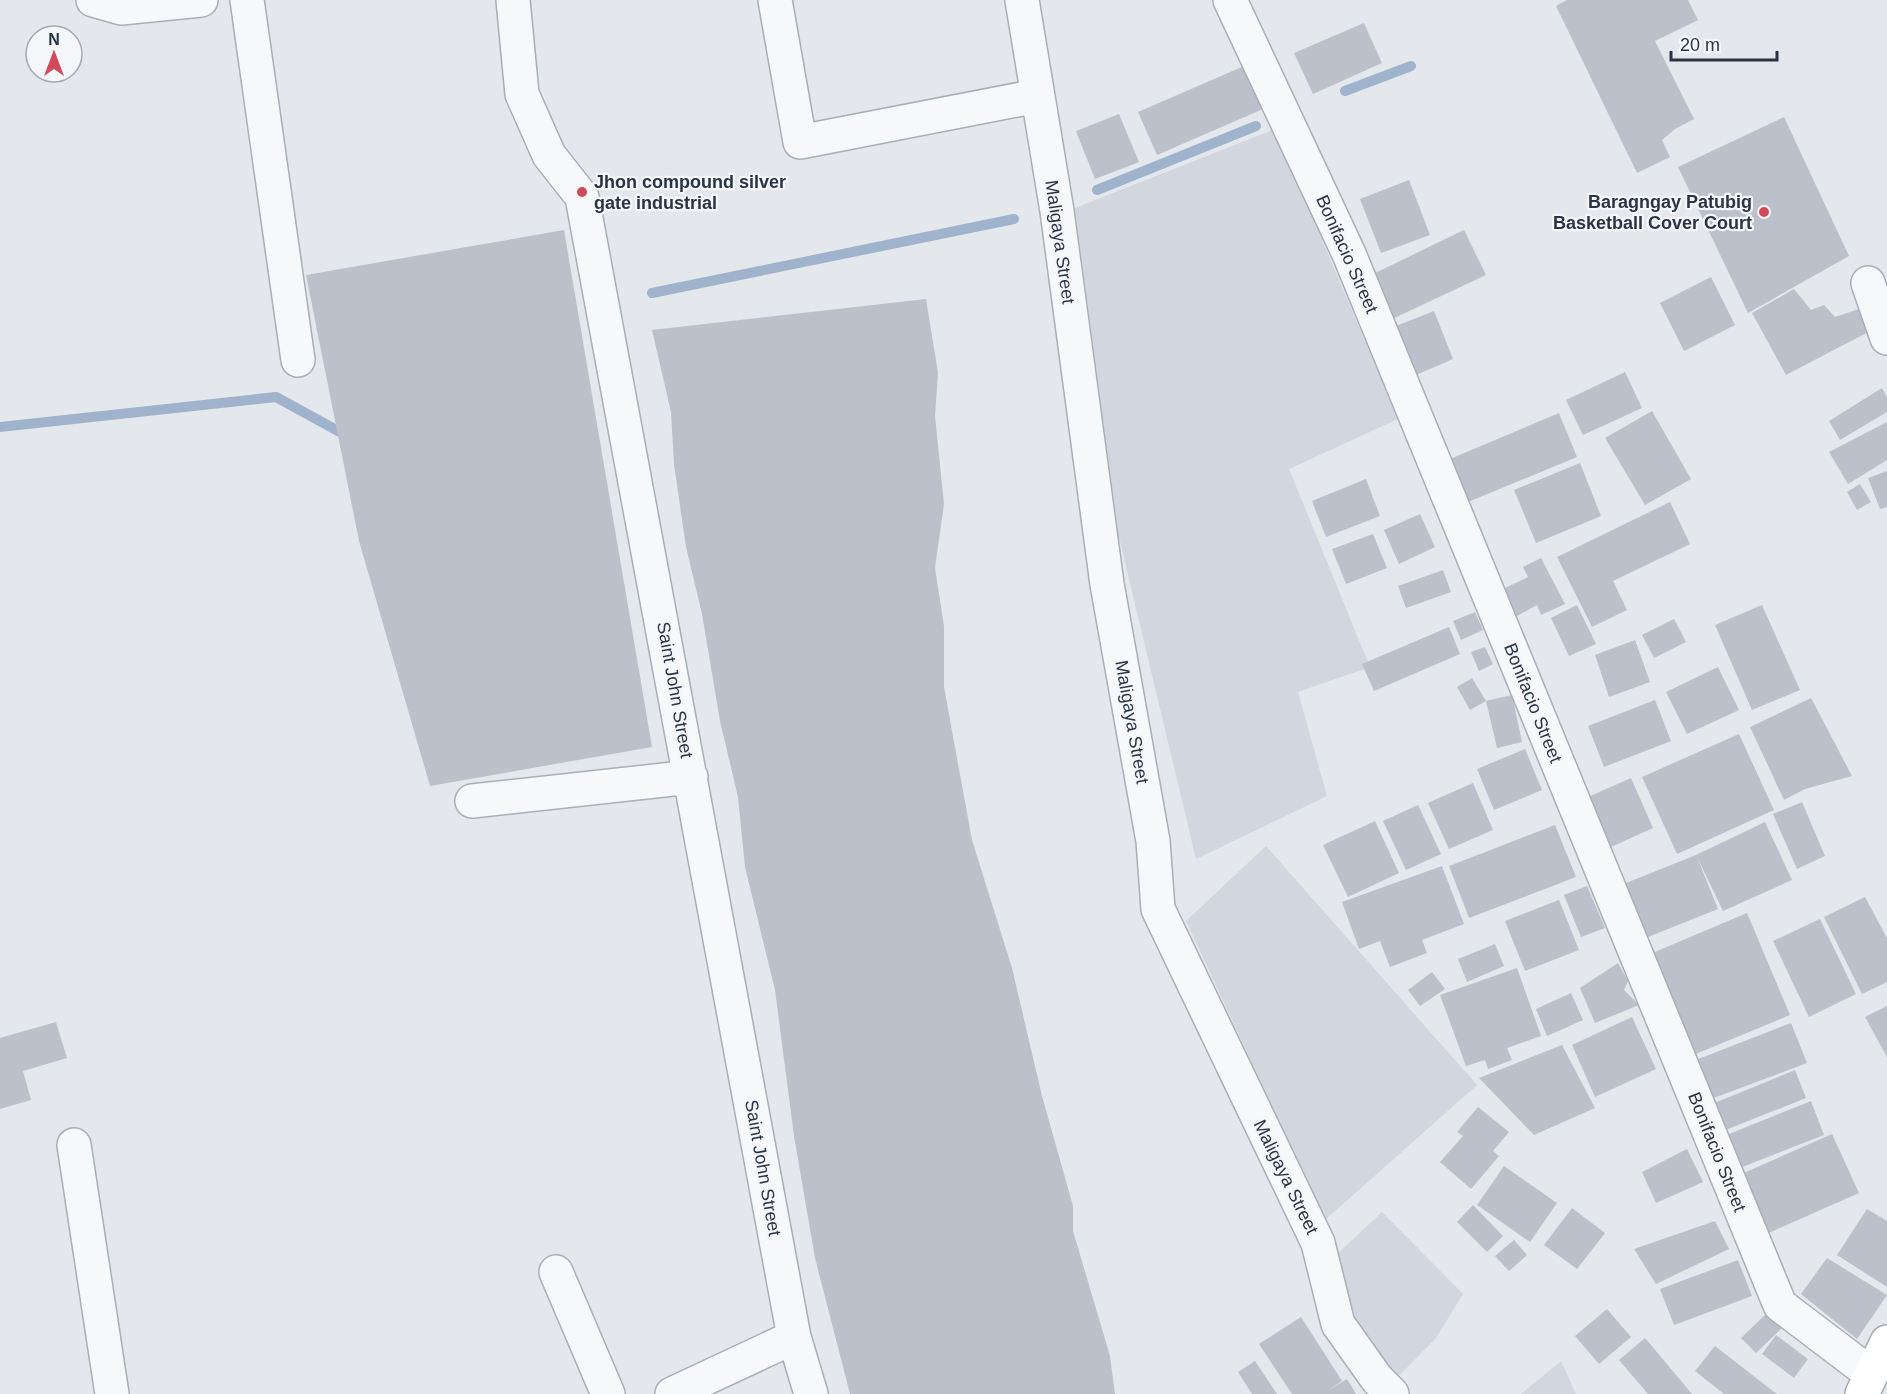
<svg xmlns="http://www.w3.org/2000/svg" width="1887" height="1394" font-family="Helvetica,sans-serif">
	<rect width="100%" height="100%" fill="#e4e7ec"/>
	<path fill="#d2d6de" d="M1275,129L1398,419L1289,469L1370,667L1298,692L1327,796L1196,859L1118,533L1075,208Z
		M1266,846L1477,1085L1325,1220L1186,921Z
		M1382,1212L1463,1294L1436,1338L1393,1382L1352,1337L1335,1256Z
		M1561,1361L1576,1394H1521Z"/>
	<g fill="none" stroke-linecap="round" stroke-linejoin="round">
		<path stroke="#9fb4cc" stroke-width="10" d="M1345,91L1411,66
			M1097,190L1256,126
			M652,293L1014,219
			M0,427L276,397L340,432L349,429"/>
	</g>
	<path fill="#bbc0ca" d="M1567,0H1688L1698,20L1655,41L1694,119L1675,129L1662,140L1670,157L1637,173L1556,6Z
		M1364,23L1382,63L1313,94L1294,53Z
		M1251,63L1270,106L1157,155L1138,112Z
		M1119,114L1139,162L1095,179L1076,131Z
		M1784,117L1849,256L1748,313L1678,167Z
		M1409,180L1430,235L1381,253L1360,199Z
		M564,230L652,747L430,786L359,541L306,275Z
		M1464,230L1486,275L1390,320L1369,276Z
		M1711,277L1735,325L1684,351L1660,303Z
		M1794,289L1811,310L1824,305L1835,317L1859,309L1872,330L1786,375L1752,313Z
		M926,299L938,373L935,416L944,504L935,568L944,626V687L972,840L1012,968L1042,1096L1073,1206V1231L1110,1356L1115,1394H850L815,1258L794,1136L775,990L745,867L738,797L720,721L702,614L686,547L674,464L671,412L652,330Z
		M1434,311L1453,359L1416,375L1396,326Z
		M1625,372L1642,408L1583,435L1566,400Z
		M1882,388L1887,397V412L1840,440L1829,421Z
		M1652,411L1691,479L1645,505L1605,438Z
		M1559,413L1577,457L1461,505L1443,462Z
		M1887,422V460L1848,484L1829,452Z
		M1580,463L1601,516L1536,543L1514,490Z
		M1887,471V507L1880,509L1868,478Z
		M1366,479L1380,516L1326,537L1312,501Z
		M1860,484L1871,502L1857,510L1847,492Z
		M1670,502L1690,544L1613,581L1627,610L1592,627L1557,557Z
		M1420,514L1435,547L1399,564L1384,530Z
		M1373,534L1387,568L1346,584L1332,549Z
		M1541,558L1565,604L1541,615L1537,605L1517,616L1503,589L1528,577L1523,567Z
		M1443,570L1451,592L1406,608L1398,586Z
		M1577,605L1596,644L1569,656L1551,618Z
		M1762,605L1800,690L1752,710L1715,625Z
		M1475,612L1483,630L1461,640L1453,621Z
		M1674,619L1686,642L1654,658L1642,635Z
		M1449,627L1460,654L1374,691L1362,664Z
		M1635,640L1650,682L1609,697L1595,655Z
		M1485,647L1493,664L1479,671L1471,652Z
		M1718,667L1739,710L1687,734L1666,692Z
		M1472,678L1486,701L1470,710L1457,687Z
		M1512,695L1522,742L1497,748L1486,701Z
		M1811,698L1852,776L1805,789L1784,800L1750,727Z
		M1655,700L1671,741L1604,767L1588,726Z
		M1739,734L1774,810L1677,854L1642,777Z
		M1525,749L1542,790L1494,810L1477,769Z
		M1631,778L1653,828L1602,851L1579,801Z
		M1473,783L1493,830L1449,849L1428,803Z
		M1802,802L1825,856L1797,869L1773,814Z
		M1418,805L1441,854L1406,870L1383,821Z
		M1375,821L1399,873L1348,897L1323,845Z
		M1765,822L1792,880L1723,911L1697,857L1718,909L1638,941L1616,887L1696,855Z
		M1555,825L1576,877L1469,918L1449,866Z
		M1442,866L1464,924L1422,940L1427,953L1390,967L1380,941L1359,949L1342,902Z
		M1587,886L1605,928L1581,937L1564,895Z
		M1865,897L1887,938V982L1862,994L1824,917Z
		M1559,900L1579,950L1525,971L1505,921Z
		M1747,913L1790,1015L1686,1058L1643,957Z
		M1820,919L1856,994L1809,1017L1773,941Z
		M1495,944L1504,966L1467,982L1458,959Z
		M1618,963L1628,981L1624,990L1639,1005L1595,1023L1580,988Z
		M1517,968L1541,1036L1507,1048L1512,1060L1488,1069L1485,1060L1466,1066L1440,995Z
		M1432,972L1445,989L1420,1006L1408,990Z
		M1571,993L1583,1020L1547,1036L1536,1009Z
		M1887,1006V1057L1865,1017Z
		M1632,1017L1656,1069L1595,1097L1572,1045Z
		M56,1022L67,1058L23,1071L31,1100L0,1109V1038Z
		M1791,1023L1807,1063L1703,1102L1688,1063Z
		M1562,1045L1595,1108L1534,1135L1479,1078Z
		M1795,1070L1806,1098L1718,1133L1707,1106Z
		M1811,1101L1824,1135L1732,1171L1719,1138Z
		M1478,1107L1509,1132L1493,1151L1499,1156L1471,1189L1440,1162L1463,1136L1457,1132Z
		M1832,1134L1859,1193L1764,1235L1737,1176Z
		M1687,1149L1703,1182L1656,1203L1642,1172Z
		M1504,1166L1557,1203L1530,1242L1477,1205Z
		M1473,1205L1503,1236L1487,1252L1457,1222Z
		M1572,1208L1605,1233L1577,1269L1544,1245Z
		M1867,1209L1887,1221V1287L1837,1255Z
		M1715,1221L1729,1249L1656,1284L1634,1249Z
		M1514,1240L1527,1255L1509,1271L1495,1256Z
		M1827,1258L1887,1295L1857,1339L1801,1294Z
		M1738,1260L1752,1296L1674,1325L1660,1289Z
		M1607,1309L1631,1337L1599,1364L1575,1336Z
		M1769,1311L1784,1326L1756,1353L1741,1338Z
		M1301,1317L1342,1381L1326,1392L1347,1379L1356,1394H1292L1259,1344Z
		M1776,1335L1808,1359L1794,1378L1762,1354Z
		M1645,1338L1692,1394H1648L1619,1360Z
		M1715,1346L1769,1388L1777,1394H1724L1695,1371Z
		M1255,1361L1277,1394H1252L1238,1372Z"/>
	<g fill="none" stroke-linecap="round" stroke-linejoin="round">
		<g stroke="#a9aeb7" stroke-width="36">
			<path id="minor" d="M93,0L121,8L201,0
				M247,0L298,360
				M513,0L522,94L549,155L582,197L794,1337L811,1394
				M775,0L800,142L1037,96
				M1022,0L1057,211L1107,584L1153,841L1158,909L1318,1243L1338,1324L1377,1379L1392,1394
				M1230,0L1349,254L1780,1305L1871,1374
				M1868,283L1887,338
				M472,801L691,777
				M74,1145L112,1394
				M556,1272L608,1394
				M672,1394L794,1337"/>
		</g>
		<g stroke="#a3abb8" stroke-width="36">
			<path id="major" d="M1862,1394L1887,1342"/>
		</g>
		<use href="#minor" stroke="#f7f8fa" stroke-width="33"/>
		<use href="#major" stroke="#fff" stroke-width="33"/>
	</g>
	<g fill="#d1495b" stroke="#f4f6f9" stroke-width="2">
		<circle cx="582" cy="192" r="6"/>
		<circle cx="1764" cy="212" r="6"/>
	</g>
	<g text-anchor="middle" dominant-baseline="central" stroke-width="4.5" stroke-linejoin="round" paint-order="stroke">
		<g font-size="18" font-weight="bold" fill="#2b3445" stroke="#f4f6f9" text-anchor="start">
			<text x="594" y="182">Jhon compound silver<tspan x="594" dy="21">gate industrial</tspan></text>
			<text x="1752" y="202" text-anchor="end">Baragngay Patubig<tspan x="1752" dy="21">Basketball Cover Court</tspan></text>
		</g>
		<g font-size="18" fill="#2b3445" stroke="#f4f6f9">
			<text transform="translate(1060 242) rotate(82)">Maligaya Street</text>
			<text transform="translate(1347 254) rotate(66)">Bonifacio Street</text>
			<text transform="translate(675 690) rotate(80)">Saint John Street</text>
			<text transform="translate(1533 703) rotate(68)">Bonifacio Street</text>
			<text transform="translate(1132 722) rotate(80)">Maligaya Street</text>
			<text transform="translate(1717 1152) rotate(68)">Bonifacio Street</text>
			<text transform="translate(763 1168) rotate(80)">Saint John Street</text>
			<text transform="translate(1286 1177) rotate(64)">Maligaya Street</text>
		</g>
	</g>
	<g transform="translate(54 54)"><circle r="28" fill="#f4f6f9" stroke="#a4a8b1" stroke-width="1.5"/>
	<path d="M0-4.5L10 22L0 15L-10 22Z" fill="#d1495b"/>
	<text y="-9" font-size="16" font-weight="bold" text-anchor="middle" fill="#2b3445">N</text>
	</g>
	<path d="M1671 51v9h106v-9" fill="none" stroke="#2b3445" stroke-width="3"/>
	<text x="1680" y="51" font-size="18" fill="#2b3445" stroke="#f4f6f9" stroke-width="4.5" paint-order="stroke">20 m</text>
</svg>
